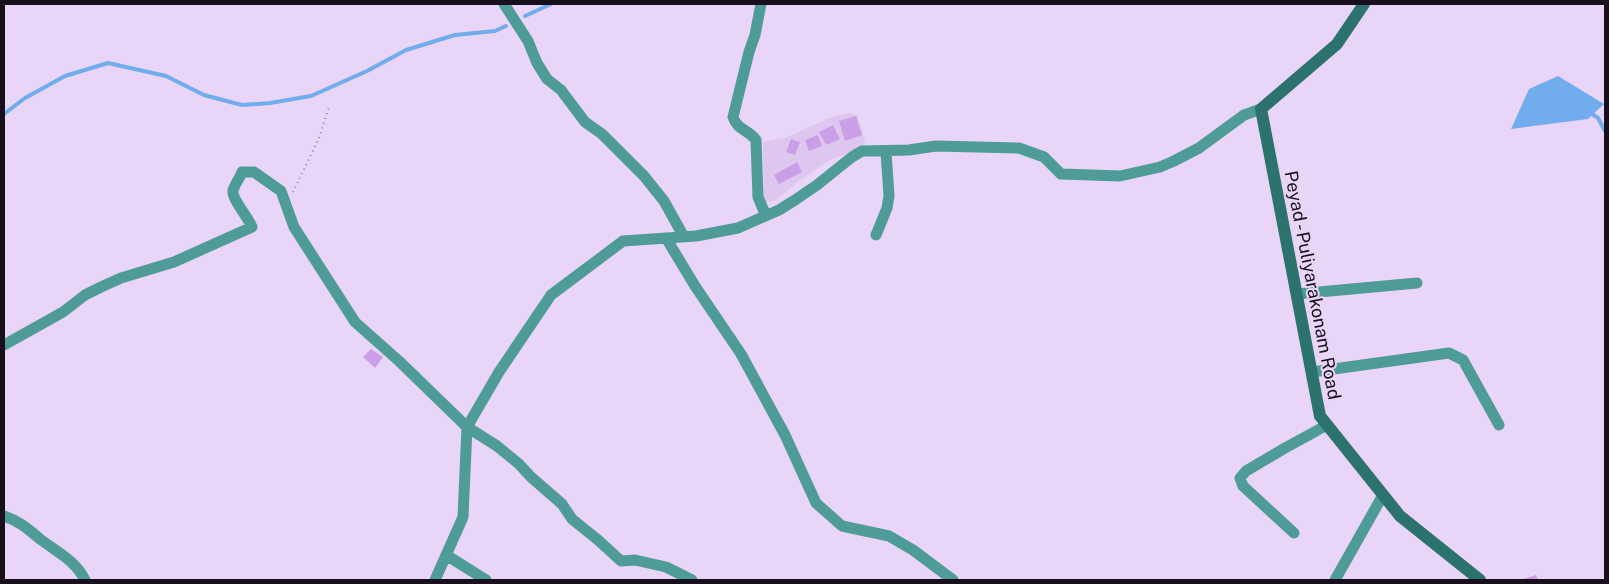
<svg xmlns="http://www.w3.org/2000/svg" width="1609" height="584" font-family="'Public Sans',sans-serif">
	<rect width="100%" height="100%" fill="#e8d5f7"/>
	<path fill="#dec7ef" d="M849,113L857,115L865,141L864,147L828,161L800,180L776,200L771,202H764L763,142L785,138L829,118Z"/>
	<path fill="#71adec" d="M1558,76L1604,104L1588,119L1511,129L1529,89Z"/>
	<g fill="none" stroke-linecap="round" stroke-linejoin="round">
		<path stroke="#71adec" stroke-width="4" d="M525,16L551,4
			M1589,112L1598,118L1605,131
			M4,114L25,98L65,76L108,63L166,76L204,95L242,105L270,103L311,96L367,71L406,50L455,35L495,31L506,26"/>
	</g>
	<path fill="#ca9fe8" d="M856,116L862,135L845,141L839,121Z
		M833,125L840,139L826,145L819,132Z
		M818,135L822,146L809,151L805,140Z
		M791,139L800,142L795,155L786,152Z
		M797,162L802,172L779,184L774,175Z
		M371,349L383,357L375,368L363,357Z
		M1536,575L1538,580H1520Z"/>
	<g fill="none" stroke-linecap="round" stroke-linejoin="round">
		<path stroke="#8f819a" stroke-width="2" stroke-dasharray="1 4" stroke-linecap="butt" d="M293,192L319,138L329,107"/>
		<path stroke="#4e9b97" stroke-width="11" d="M504,4L528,41L537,63L547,79L561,90L585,122L602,134L644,176L664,201L684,237
			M761,4L755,35L749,52L733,117C738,131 748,129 756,140L758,197L766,216
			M876,235L887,208L889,196L886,152
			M666,238L695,286L741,354L785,435L816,503L842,526L889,536L913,550L953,580
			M1297,294L1417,283
			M4,345L63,312L85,295L101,287L121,278L174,262L252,227C248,217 232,199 233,191C234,185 240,178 242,172H254L281,191L294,227L355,322L399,361L467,427L497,446L519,464L531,477L562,504L572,519L598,540L621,561L635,560L666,567L692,580
			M1312,372L1449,353L1463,360L1499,425
			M4,516C19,521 28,529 40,539C57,552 75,560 85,580
			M1294,533L1243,486L1240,478L1246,471L1285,448L1327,425
			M446,555L486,580
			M435,580L463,517L467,427L499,372L551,295L623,241L696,236L738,228L779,210L795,200L817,185L852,157L862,151L909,150L936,146L1019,148L1044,157L1061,174L1120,176L1160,167L1174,161L1199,148L1244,115L1261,109
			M1335,580L1383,495"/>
		<path stroke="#2c726f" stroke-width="12" d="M1364,4L1337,44L1261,109L1320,416L1400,516L1480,580"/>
	</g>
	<g text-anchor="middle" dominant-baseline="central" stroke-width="4" stroke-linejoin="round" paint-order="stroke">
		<g font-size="18" fill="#17101c" stroke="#e8d5f7">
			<text transform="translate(1313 285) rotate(79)">Peyad - Puliyarakonam Road</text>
		</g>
	</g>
	<rect width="1609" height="584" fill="none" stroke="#17101c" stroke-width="10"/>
</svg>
